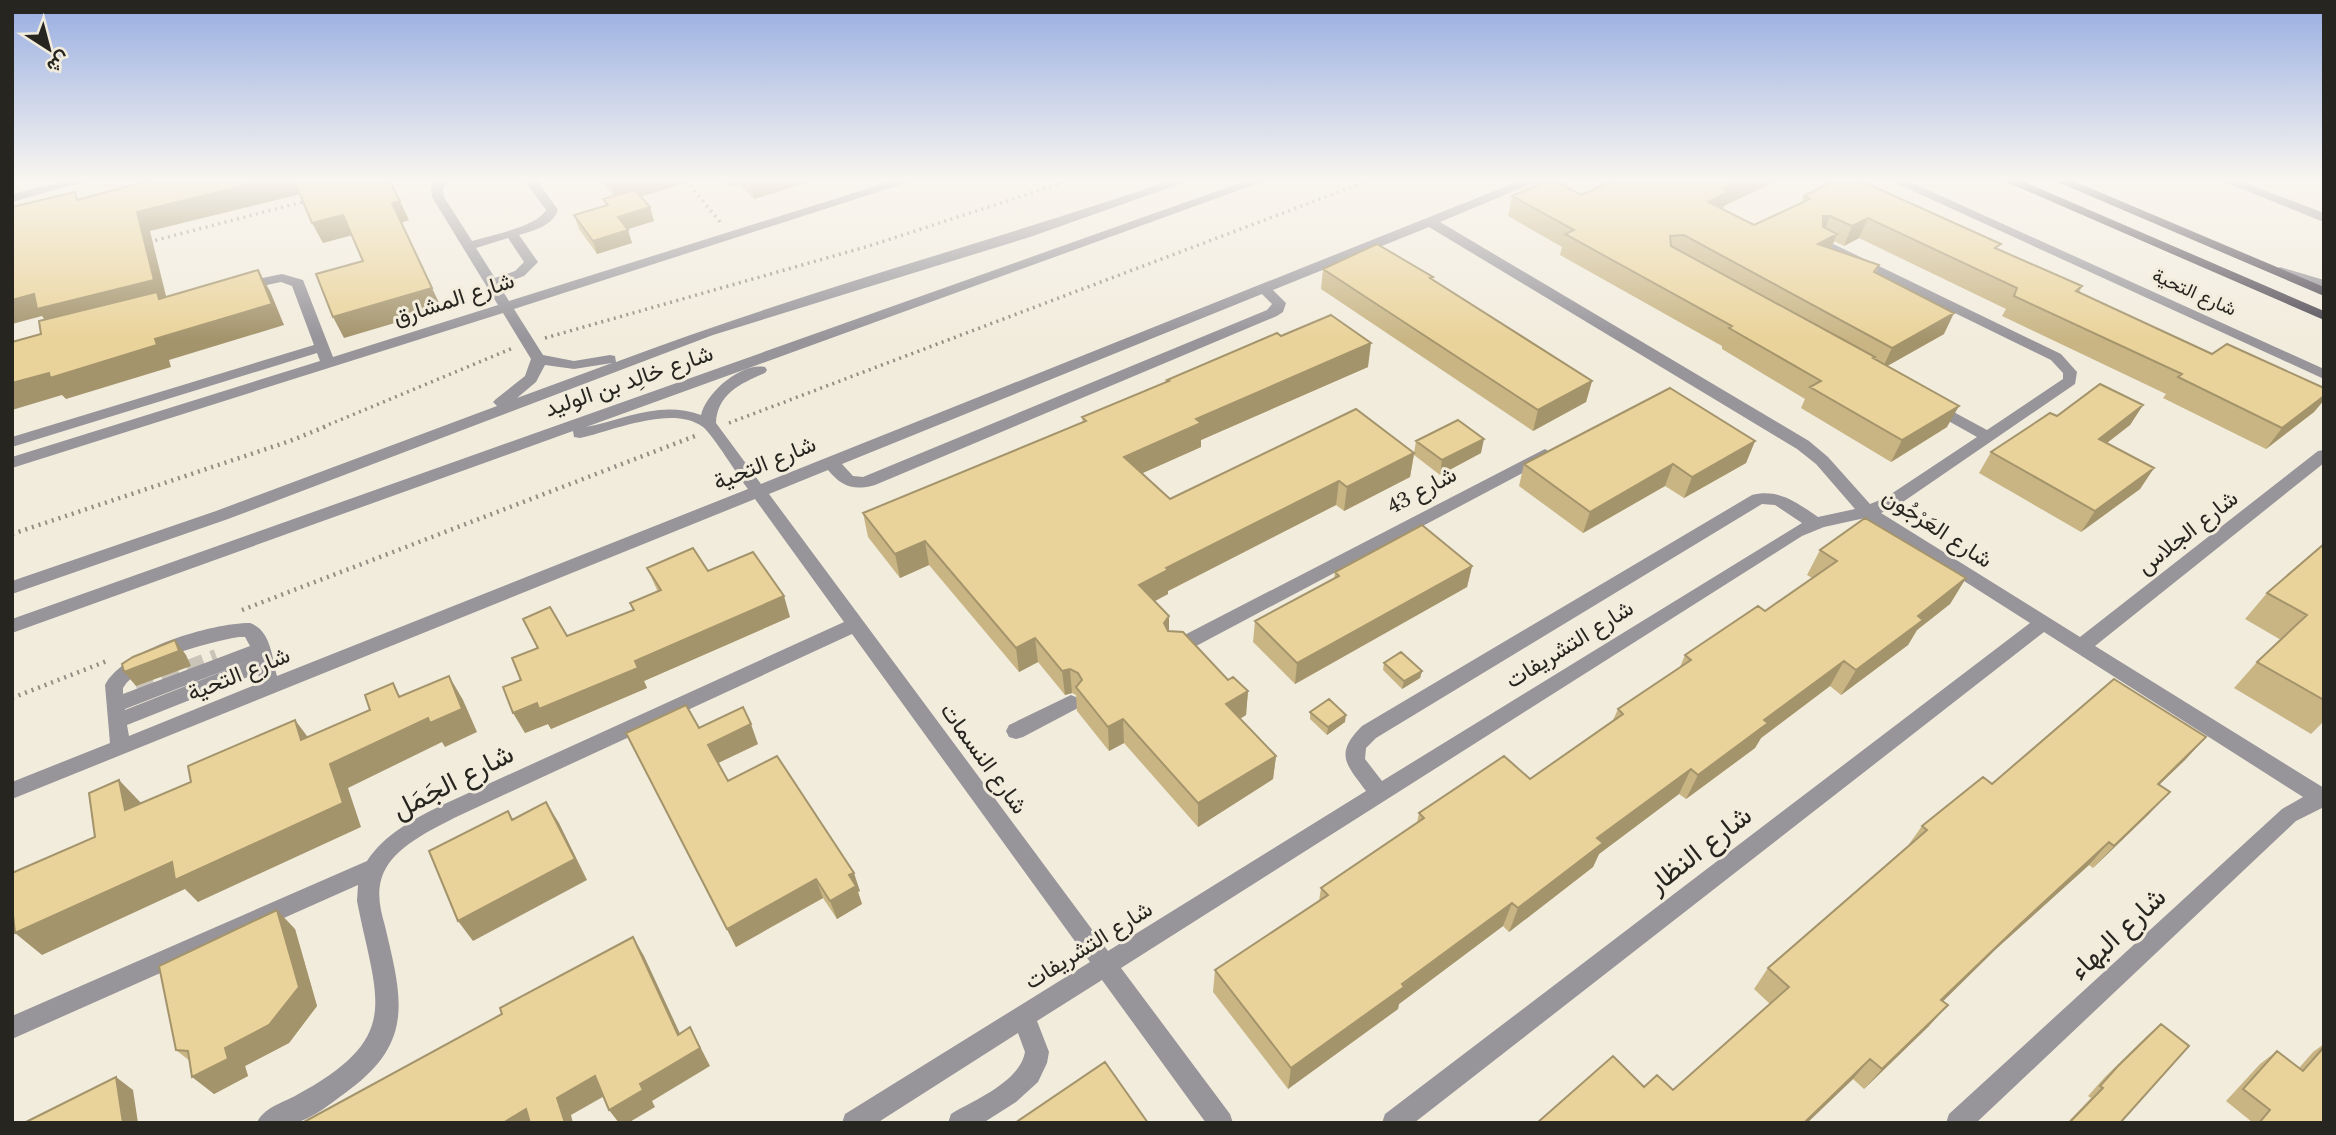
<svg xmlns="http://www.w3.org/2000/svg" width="2336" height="1135" font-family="Spectral,Vazirmatn,serif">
	<rect width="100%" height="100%" fill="#f2ecdd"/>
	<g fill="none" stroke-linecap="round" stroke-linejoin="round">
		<path stroke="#c9c4b7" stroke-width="18" stroke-dasharray="18 9" stroke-linecap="butt" d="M137,689L217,658"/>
		<path stroke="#938f84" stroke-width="3.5" stroke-dasharray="2 4.5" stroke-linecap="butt" d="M686,180L720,222
			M149,242L306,201
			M545,338L869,246L1071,180
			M729,423L1370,180
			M323,427L513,348"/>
		<path stroke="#938f84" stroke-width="4.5" stroke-dasharray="2 5" stroke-linecap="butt" d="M12,534L290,441L327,426
			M242,610L695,436
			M12,698L107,661"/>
		<path fill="#97949a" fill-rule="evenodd" d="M68,180H91L12,202V194Z
			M437,180H450L443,188L444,197L472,241C490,235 537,227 546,210L524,180H537L558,210C552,226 535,230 519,235L538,262L524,276L499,285L509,301L895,180H915L514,309L543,355L574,361L610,355L615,356L616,362C798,293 987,243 1172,180H1191L1030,237L713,335L228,519L12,594V581L216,511L497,406L493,402L496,399L525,376L531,359L503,313L12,468V457L320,361L317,353L12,447V437L314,345L292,286L281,282L243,290L236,286L238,283L282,274L303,280L333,357L498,305L432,197L431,188ZM508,238L524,262L515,271L495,278L476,248ZM612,363L517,398L536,382L545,365L574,369Z
			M1248,180H1267L586,427C625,419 661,400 701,415C706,393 741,362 765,367L767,370L765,373C741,383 717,394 716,423L761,484L1522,180H1540L1440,222L1809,441L1828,457L1870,504L1885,498L1977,437L1927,409L1924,406L1927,403H1937L1987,430L2063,379V373L2051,360L1816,245V239L1821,238L2061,354L2077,372L2075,384L1897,506L1881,513L2080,637L2318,451L2324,450V463L2095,646L2324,788V807L2296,821L1976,1123H1946L1949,1114L2282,809L2303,797L2044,632L1414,1123H1382L1385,1114L2030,623L1865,518L1824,527L1802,536L1121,968L1230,1114L1233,1123H1206L1102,980L1037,1021L1049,1052L1047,1063L1038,1082L1016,1102L983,1123H948L951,1114C974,1100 1020,1082 1025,1052L1018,1033L877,1123H842L845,1114L1090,962L852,634L454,818C430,831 395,846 383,874C376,891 380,909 385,926C401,995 416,1041 349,1090C334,1101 313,1119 294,1123C283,1125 268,1123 257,1123C263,1108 282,1103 295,1096C404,1037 377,1003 357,901L358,885L12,1039V1016L367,861C385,834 412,820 440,806L844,622L755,499L12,799V782L110,743L105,685C124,649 211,623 250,623C271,630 272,658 277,676L748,489C738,476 713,435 703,427C673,404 612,431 580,438L574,437L573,431L12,633V619ZM1429,227L1797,449L1816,464L1855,509L1818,517C1798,503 1778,488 1752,495L1362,726C1334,754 1346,764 1366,791L1108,951L769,494L828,470C842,487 854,491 875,485L1277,316L1283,312L1286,303L1273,290ZM1262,294L1272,304L1267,310L863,477L853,476L842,464ZM1762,504L1775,505L1802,523L1382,781L1365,759L1366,748L1376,738ZM239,637H245L250,646L123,694V688C140,660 208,642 239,637ZM254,659L125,710V709ZM258,673L260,683L129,736L127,725Z
			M1889,180H1906L2324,369V379Z
			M2219,180H2237L2324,213V222Z
			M2280,267L2324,280V288L2275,274L2273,271Z
			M1545,449L1553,454L1551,458L1183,653H1169L1167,648L1169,643Z
			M1071,695L1078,698L1081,703L1078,708L1023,737L1016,739L1009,737L1006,731L1009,725Z"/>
		<path fill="#524d57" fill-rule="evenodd" d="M2002,180H2020L2324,311V320Z
			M2053,180H2071L2324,287V296Z"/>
	</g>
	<path fill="#c9b584" d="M600,180H696L641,197L650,207L654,221L627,229L632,243L597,254L579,229L574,215L606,206L603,199L613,196Z
		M723,180H809V182L754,199L739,184L729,187Z
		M1581,195L1724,206L1723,209L1754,225L1801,203L1804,196L1999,249L2082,286L2079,293L2212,354L2324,388V400L2314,412L2266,449L2163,398L2166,394L2002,316L2006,309L1859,238L1844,246L1834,241L1831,249L1879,265L1876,273L1944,334L1887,366L1947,427L1891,462L1801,408L1805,399L1722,349V346L1560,255L1562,247L1508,216L1512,196Z
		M1323,269L1433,277L1432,280L1592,381L1586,402L1533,431L1321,289Z
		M1281,336L1368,367L1201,440V447L1142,473L1170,499L1414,453L1416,441L1481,453L1440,475L1414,455L1410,477L1344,511L1336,505L1168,591V594L1155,601L1169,631L1228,680L1248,691L1246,715L1240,719L1276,756L1273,779L1198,827L1124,743L1109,751L1077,711L1076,695L1072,693L1065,695L1038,662L1019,672L929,565L900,578L868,537L863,513L1083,423L1082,417L1167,382V380Z
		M2143,405L2130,425L2107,443L2154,468L2140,489L2081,532L1979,473L1991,452Z
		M1755,441L1746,463L1684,498L1665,486L1583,533L1519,486L1524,464Z
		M2324,544V721L2311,734L2234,688L2257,662L2281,640L2245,619L2267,593Z
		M1820,550L1966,578L1950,604L1917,630L1908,645L1841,695L1830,686L1761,738L1755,748L1686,799L1679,794L1599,854L1593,867L1509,932L1503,926L1399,1004L1398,1009L1288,1089L1213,992L1215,970L1319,901L1321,888L1417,823L1419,813L1530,779L1613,720L1618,709L1680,667L1685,655L1765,611L1812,578L1807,575Z
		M1472,566L1467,587L1295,684L1253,642L1255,621L1334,579L1335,572Z
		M647,568L708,571L790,617L644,681L647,688L551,729L548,724L525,733L521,680L567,636L633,610L630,603L658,592Z
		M1384,663L1422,671L1420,678L1402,689L1383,670Z
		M1310,712L1345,722L1327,735L1310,719Z
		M699,728L758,744L718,763L728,781L860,891L858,892L862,904L837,919L823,898L736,947L626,733Z
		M2206,737L2185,760L2159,785L2149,814L2093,868L2089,865L1996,949L1943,1001L1929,1026L1864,1089L1853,1079L1807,1123H1537L1644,1087L1673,1090L1770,1004L1754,989L1768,968L1907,847L1922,826L1992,784Z
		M295,929L317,1006L289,1043L245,1066L248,1076L214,1094L190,1061L176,1050Z
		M2161,1024L2120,1123H2067L2091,1098L2088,1096L2105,1077L2149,1034Z
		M2324,1044V1123H2252V1122L2226,1101L2260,1064L2277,1051L2299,1068L2313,1052Z"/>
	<path fill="#a4946c" d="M266,180H294L301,194L150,231L167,300L51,329L42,316L12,324V300L34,294L137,212Z
		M632,180H696L618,203L612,186Z
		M728,180H738L739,184L729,187Z
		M754,180H809V182L754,199L750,182Z
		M1742,180H1778L1724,206L1722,211L1708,202L1723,189Z
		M400,201L409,220L401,223L392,203Z
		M650,207L654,221L622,231L618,217Z
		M343,215L353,235L323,243L312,223Z
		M1823,216H1830L1822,236Z
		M1868,218L1859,238L1844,246L1852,226Z
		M628,230L632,243L597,254L593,241Z
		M1837,234L1829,254L1818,244Z
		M258,270L270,291L284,325L169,360L171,367L66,399L62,395L12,410V383L155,339Z
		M432,288L442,309L344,338L333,317Z
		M1954,313L1944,334L1882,369L1892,348Z
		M1371,343L1368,367L1201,440V447L1125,481L1124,457L1196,419Z
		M1592,381L1586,402L1533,431L1538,410Z
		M2324,396V400L2314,412L2266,449L2282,428Z
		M2143,405L2130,425L2086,459L2099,439Z
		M1959,406L1947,427L1891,462L1902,440Z
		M1484,439L1481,453L1440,475L1442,460Z
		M1755,441L1746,463L1684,498L1692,477Z
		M1414,453L1410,477L1344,511L1347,487Z
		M1673,464L1665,486L1583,533L1590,512Z
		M2154,468L2140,489L2081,532L2095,511Z
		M1339,481L1336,505L1168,591V594L1140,609L1139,585L1166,568Z
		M925,541L929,565L900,578L895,554Z
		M1472,566L1467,587L1295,684L1297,663Z
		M1966,578L1950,604L1917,630L1908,645L1841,695L1856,670L1918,616Z
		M784,596L790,617L644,681L647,688L551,729L548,724L525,733L513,713Z
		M1169,616V640L1164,623Z
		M1035,638L1038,662L1019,672L1016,648Z
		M175,640L186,655L191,666L136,686L124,672Z
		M1844,661L1830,686L1761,738L1755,748L1686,799L1698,775L1764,720Z
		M1070,669L1072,693L1065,695L1062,671Z
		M1422,671L1420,678L1402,689L1404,681Z
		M449,676L463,700L477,732L445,747L442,742L348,788L361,827L198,902L185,889L42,955L15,933L330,764Z
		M1248,691L1246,715L1224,728L1226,704Z
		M1346,715L1345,722L1327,735L1328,727Z
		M1123,719L1124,743L1109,751L1108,727Z
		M295,720L313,744L301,740Z
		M751,724L758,744L716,764L708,745Z
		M2206,737L2185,760L2137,806L2158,784Z
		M1276,756L1273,779L1198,827V803Z
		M1691,769L1679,794L1599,854L1593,867L1509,932L1518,908L1597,838Z
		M119,780L142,804L125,810Z
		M2170,792L2149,814L2093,868L2114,846Z
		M546,802L559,823L587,880L473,941L458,921Z
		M2109,842L2089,865L1996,949L1923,1021L1941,1000L2016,928Z
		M854,873L860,891L858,892L862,904L837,919L830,901L849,875Z
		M816,879L823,898L736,947L727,929Z
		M1512,903L1503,926L1399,1004L1398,1009L1288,1089L1291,1068Z
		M277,910L295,929L317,1006L289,1043L245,1066L248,1076L214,1094L192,1077L225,1048Z
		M633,937L644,956L689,1053L678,1035Z
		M1948,1005L1929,1026L1864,1089L1882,1069Z
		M690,1027L710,1066L652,1101L655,1107L628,1123H619L609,1110L640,1084Z
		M1870,1059L1853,1079L1807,1123H1804Z
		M595,1076L608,1094L571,1115L573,1123H565L557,1098Z
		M116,1077L133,1090L138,1123H123Z
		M526,1109L537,1123H503Z"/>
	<path fill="#ead39a" stroke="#a4946c" stroke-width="2" d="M152,180H266L137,212L154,280L37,309L34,294L12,300V207L75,192L77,200Z
		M294,180H389L400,201L392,203L432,288L333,317L316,274L363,261L343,215L312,223Z
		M608,180H632L612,186Z
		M1549,180H1554L1581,195L1615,180H1742L1723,189L1728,192L1708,202L1754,225L1810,199L1804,196L1835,180H1859L2001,244L1995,248L2082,286L2076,291L2212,354L2227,344L2324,388V396L2282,428L2178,377L2182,374L2014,296L2017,288L1868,218L1852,226L1830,216H1823V227L1837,234L1818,244L1879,265L1874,272L1954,313L1892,348L1684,235L1670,236L1671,246L1875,357L1873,358L1959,406L1902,440L1810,387L1821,381L1729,328L1732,326L1565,234L1574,230L1512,196Z
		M635,190L650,207L618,217L628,230L593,241L574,215L608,205L603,199Z
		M1377,244L1433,277L1430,278L1592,381L1538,410L1323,269Z
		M258,270L272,304L155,339L157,345L50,378L49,373L12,383V342L41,334L39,321L157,292L159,299Z
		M1331,315L1371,343L1196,419L1201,423L1124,457L1170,499L1356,409L1414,453L1347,487L1339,481L1166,568L1168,570L1139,585L1169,616L1164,623L1168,631L1183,632L1228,680L1233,677L1248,691L1226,704L1276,756L1198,803L1123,719L1108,727L1076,687L1082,680L1078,673L1070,669L1062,671L1035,638L1016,648L925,541L895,554L863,513L1086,421L1082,417L1169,381L1167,380L1277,333L1281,336Z
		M2100,384L2143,405L2099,439L2154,468L2095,511L1991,452L2050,413L2057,416Z
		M1670,388L1755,441L1692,477L1673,464L1590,512L1524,464Z
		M1458,420L1484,439L1442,460L1416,441Z
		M1865,518L1966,578L1918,616L1923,620L1856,670L1844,661L1764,720L1768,723L1698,775L1691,769L1597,838L1603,843L1518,908L1512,903L1402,984L1404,987L1291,1068L1215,970L1328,895L1321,888L1424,818L1419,813L1504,756L1530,779L1623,714L1618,709L1691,660L1685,655L1758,606L1765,611L1837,561L1820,550Z
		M1422,525L1472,566L1297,663L1255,621L1339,576L1335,572Z
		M2324,544V700L2257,662L2307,615L2267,593Z
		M693,548L708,571L753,552L784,596L635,661L638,668L539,709L537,703L513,713L503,687L521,680L512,658L538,648L523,619L550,607L567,636L634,610L630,603L661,590L647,568Z
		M175,640L179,651L124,672L122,664L133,657Z
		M1401,652L1422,671L1404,681L1384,663Z
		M449,676L462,709L430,723L428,718L330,764L343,803L175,880L172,862L15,933L12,906V873L95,837L89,793L119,780L125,810L191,782L188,766L295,720L301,740L370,710L365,695L393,683L399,697Z
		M2114,679L2206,737L2158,784L2170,792L2114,846L2109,842L2016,928L1941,1000L1948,1005L1882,1069L1870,1059L1804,1123H1537L1613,1056L1644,1087L1657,1075L1673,1090L1789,987L1768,968L1927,830L1922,826L1983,777L1992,784Z
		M1329,699L1346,715L1328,727L1310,712Z
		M686,705L699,728L743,707L751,724L708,745L728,781L777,756L854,873L849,875L856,886L830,901L816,879L727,929L626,733Z
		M546,802L575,859L458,921L429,851L508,811L512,820Z
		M277,910L299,987L269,1025L225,1048L228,1059L192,1077L188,1051L176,1050L159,966Z
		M633,937L678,1035L690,1027L700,1048L640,1084L643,1090L609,1110L595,1076L557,1098L565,1123H530L526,1109L503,1123H302L502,1014L500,1008Z
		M2161,1024L2189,1046L2120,1123H2069L2103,1088L2100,1086L2117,1067Z
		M2324,1047V1123H2259L2270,1110L2243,1089L2277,1051L2303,1071Z
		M1105,1062L1148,1123H1015Z
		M116,1077L123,1123H24Z"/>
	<linearGradient id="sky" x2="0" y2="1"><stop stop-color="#97ade1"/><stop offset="0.53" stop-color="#f9f6f0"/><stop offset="1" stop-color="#f9f6f0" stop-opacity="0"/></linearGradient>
	<rect width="2336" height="339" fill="url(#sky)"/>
	<g text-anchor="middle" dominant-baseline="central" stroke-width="6" stroke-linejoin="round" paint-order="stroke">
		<g font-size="19" fill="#27251f" stroke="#f2ecdd">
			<text transform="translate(2194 293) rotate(24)">شارع التحية</text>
		</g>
		<g font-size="23" fill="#27251f" stroke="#f2ecdd">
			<text transform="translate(454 300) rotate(-18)">شارع المشارق</text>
			<text transform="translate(629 382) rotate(-19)">شارع خالِد بن الوليد</text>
			<text transform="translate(765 464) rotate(-22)">شارع التحية</text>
			<text transform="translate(1422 491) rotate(-28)">شارع 43</text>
			<text transform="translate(1937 529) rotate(33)">شارع العَرْجُون</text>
			<text transform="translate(2188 533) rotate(-38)">شارع الجلاس</text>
			<text transform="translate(1570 645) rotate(-32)">شارع التشريفات</text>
			<text transform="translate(239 675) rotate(-22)">شارع التحية</text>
			<text transform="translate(983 759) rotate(54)">شارع النسمات</text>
			<text transform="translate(1089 946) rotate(-32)">شارع التشريفات</text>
		</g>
		<g font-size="28" fill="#27251f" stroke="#f2ecdd">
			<text transform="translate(453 782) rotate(-27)">شارع الجَمَل</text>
			<text transform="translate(1700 850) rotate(-38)">شارع النظار</text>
			<text transform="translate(2118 934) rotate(-43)">شارع البهاء</text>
		</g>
	</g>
	<rect width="2336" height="1135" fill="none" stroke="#27251f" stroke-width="28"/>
	<g transform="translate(49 49) rotate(144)" stroke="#f2ecdd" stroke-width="5" paint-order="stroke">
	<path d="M0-5L12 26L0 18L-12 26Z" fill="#27251f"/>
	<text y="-10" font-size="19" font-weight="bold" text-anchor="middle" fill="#27251f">ش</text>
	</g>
</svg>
